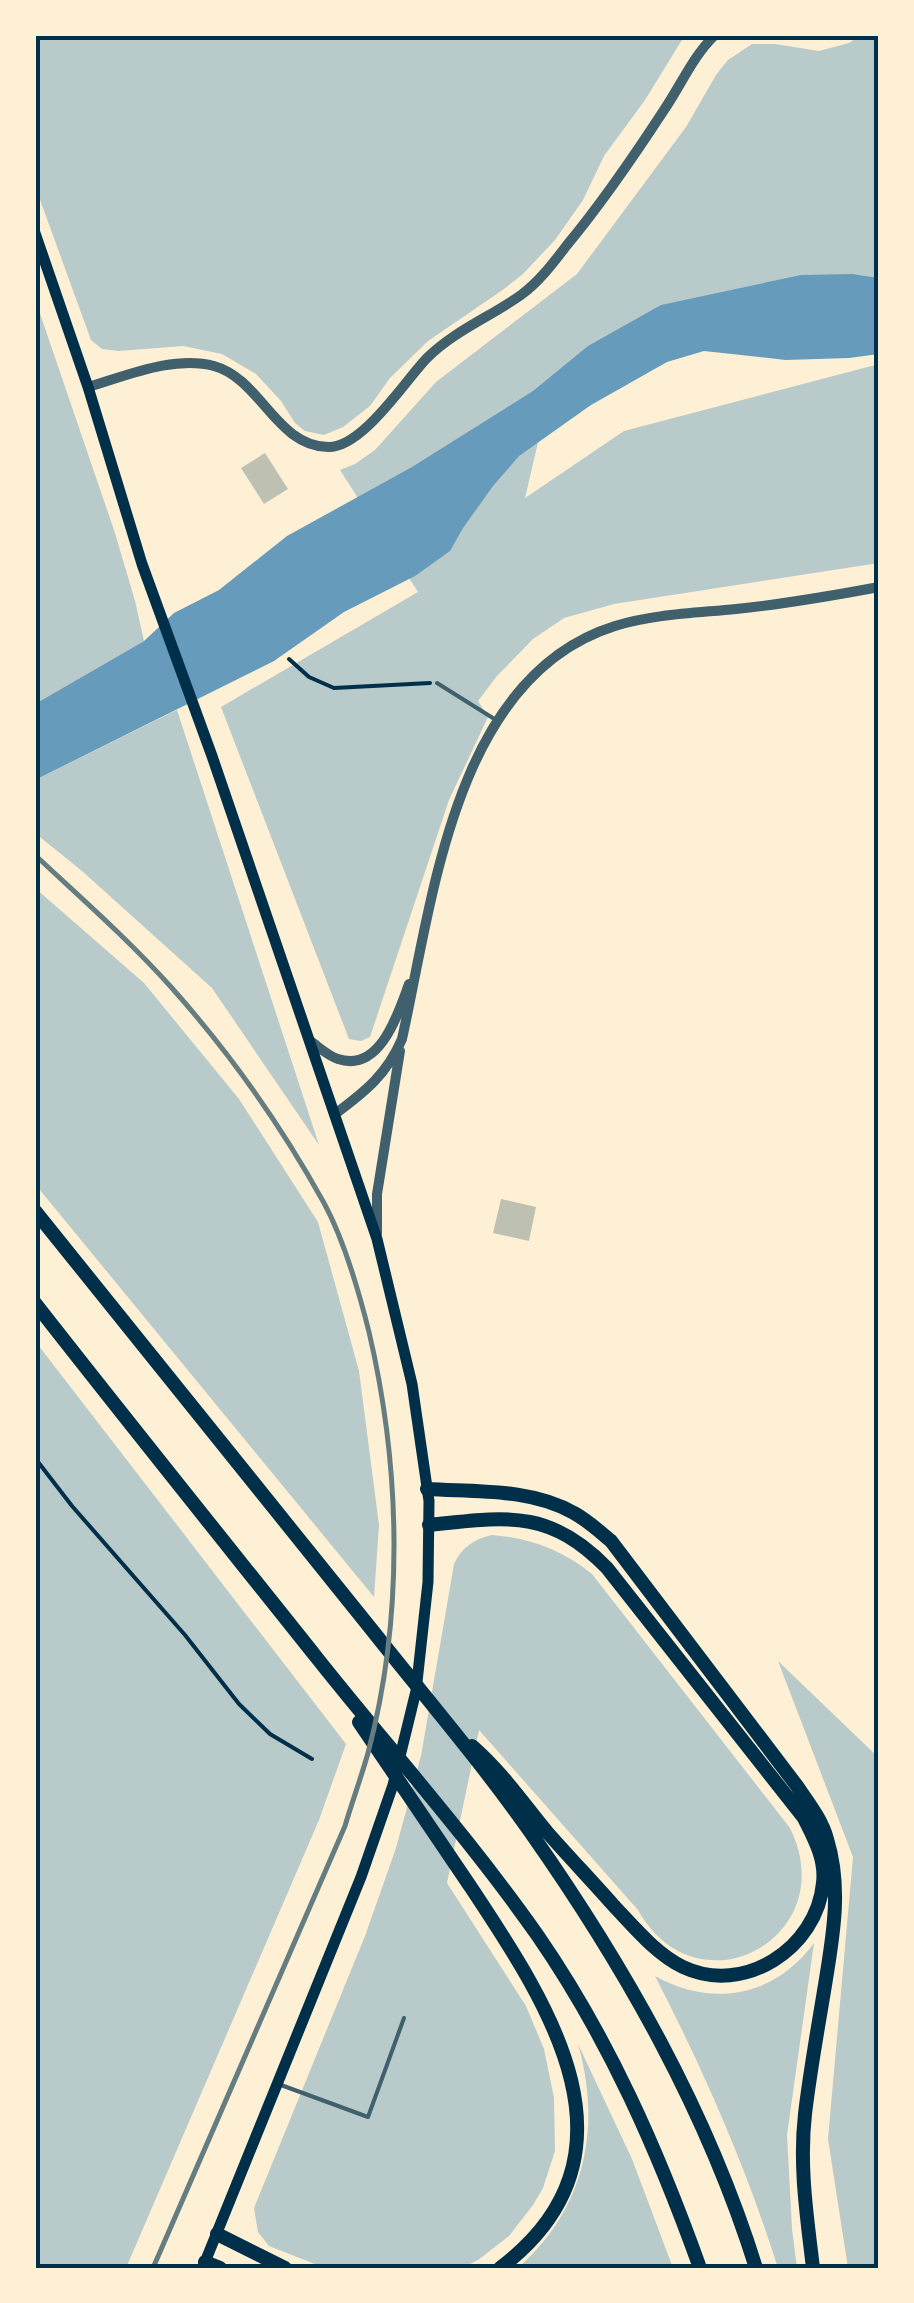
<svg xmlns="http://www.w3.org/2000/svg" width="914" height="2303" font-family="Quicksand,sans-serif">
	<rect width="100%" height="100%" fill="#fdf0d5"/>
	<path fill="#b9caca" d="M35,35H685L645,100L604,156L583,200L555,240L523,274L504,289L428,341L390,378L370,406L343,427L324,435L305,431L295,423L281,401L256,374L222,354L183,346L119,351L102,349L91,340L35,186Z
		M861,35H879V278L853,274L554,374L525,498L624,431L879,364V563L614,604L564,618L533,639L497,676L478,701L488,717L449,800L370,1037L361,1041L349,1039L221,707L418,592L340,470L355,464L375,450L436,382L577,274L686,127L716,75L728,60L752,44H775L819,51L849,43Z
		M35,299L115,533L135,601L144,641L35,704Z
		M177,710L319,1145L212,988L82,871L35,833V780Z
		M35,888L144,983L239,1099L318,1222L359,1371L379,1525L374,1597L35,1184Z
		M35,1341L346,1744L319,1820L126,2268H35Z
		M492,1535C531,1538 562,1550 592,1574L790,1828C844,1938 697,2016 638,1910L479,1730L447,1883L526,2006L544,2049L554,2098L555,2151L543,2188L533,2205L509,2236L478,2260L462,2268H325L269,2246L258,2232L254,2208L365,1936L396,1848L421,1756L454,1564C462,1547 474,1539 492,1535Z
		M778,1661L879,1758V2268H848L828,2139L853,1857Z
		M814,1943L787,2135L792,2229L797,2268H778C746,2167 704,2071 655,1976C713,2008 774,1997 814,1943Z
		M578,2044L632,2159L673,2268H518C585,2209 602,2128 578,2044Z"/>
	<path fill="#669bbc" d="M853,274L879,278V354L849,358L786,360L704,351L667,362L591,405L519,456L493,486L463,528L450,551L415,576L344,612L274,661L35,780V704L144,641L174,613L219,590L287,536L412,467L533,391L588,346L661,305L801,275Z"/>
	<path fill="#bec0b2" d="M265,453L288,489L264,504L241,468Z
		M501,1199L536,1207L529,1241L493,1233Z"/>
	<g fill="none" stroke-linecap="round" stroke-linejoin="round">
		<path stroke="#003049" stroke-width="4" d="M289,659L309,677L334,688L430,683
			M35,1458L72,1506L185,1635L239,1704L270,1734L312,1759"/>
		<path stroke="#3f606c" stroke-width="4" d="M437,683L496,720
			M281,2085L368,2117L404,2018"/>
		<path stroke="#3f606c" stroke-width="10" d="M88,387C126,376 174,355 214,366C261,379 276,446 328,447C362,448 404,382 427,358C454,331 490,317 521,295C539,282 554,262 567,245C602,203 634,156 664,110C681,85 693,56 715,35
			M310,1041C319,1047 328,1056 338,1059C380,1073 398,1014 409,984
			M335,1114C366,1091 387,1074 402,1039C433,900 454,676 615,626C654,614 696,613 736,609C784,604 831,596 879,587
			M377,1233V1194L400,1051"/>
		<path stroke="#003049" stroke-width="11" d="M35,233L88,387L142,564L212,756L377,1239L412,1384L429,1501L428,1582L416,1691L393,1785L361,1877L203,2267"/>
		<path stroke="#003049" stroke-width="14" d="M35,1211C148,1351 261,1490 372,1630C425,1697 482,1763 531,1833C625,1967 707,2111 756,2268
			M35,1303C128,1422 223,1540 317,1658C391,1751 470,1839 538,1936C609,2039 658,2151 700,2268
			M427,1489C475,1492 531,1488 574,1513C587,1520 599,1531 611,1541L797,1786C808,1802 822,1820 827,1839C842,1888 833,1936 825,1985C818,2028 810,2071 805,2114C799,2166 807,2217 813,2268
			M429,1525C505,1517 549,1508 607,1568L804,1818C814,1838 826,1859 823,1883C817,1948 744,1996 683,1967C656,1954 634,1927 614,1906C592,1881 569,1857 547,1832C523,1803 501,1771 472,1746
			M359,1722C396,1777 433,1831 470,1886C549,2005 650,2155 500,2268
			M217,2234L285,2268
			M205,2262L220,2268"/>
		<path stroke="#657d81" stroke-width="5" d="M35,855C81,898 129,940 171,987C229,1052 282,1127 324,1203C344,1240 359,1292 369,1332C401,1469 404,1617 368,1753C361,1778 352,1802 345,1826L153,2268"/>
	</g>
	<rect width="914" height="2303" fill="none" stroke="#fdf0d5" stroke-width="75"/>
	<rect x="38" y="38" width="838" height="2228" fill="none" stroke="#003049" stroke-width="4"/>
</svg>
